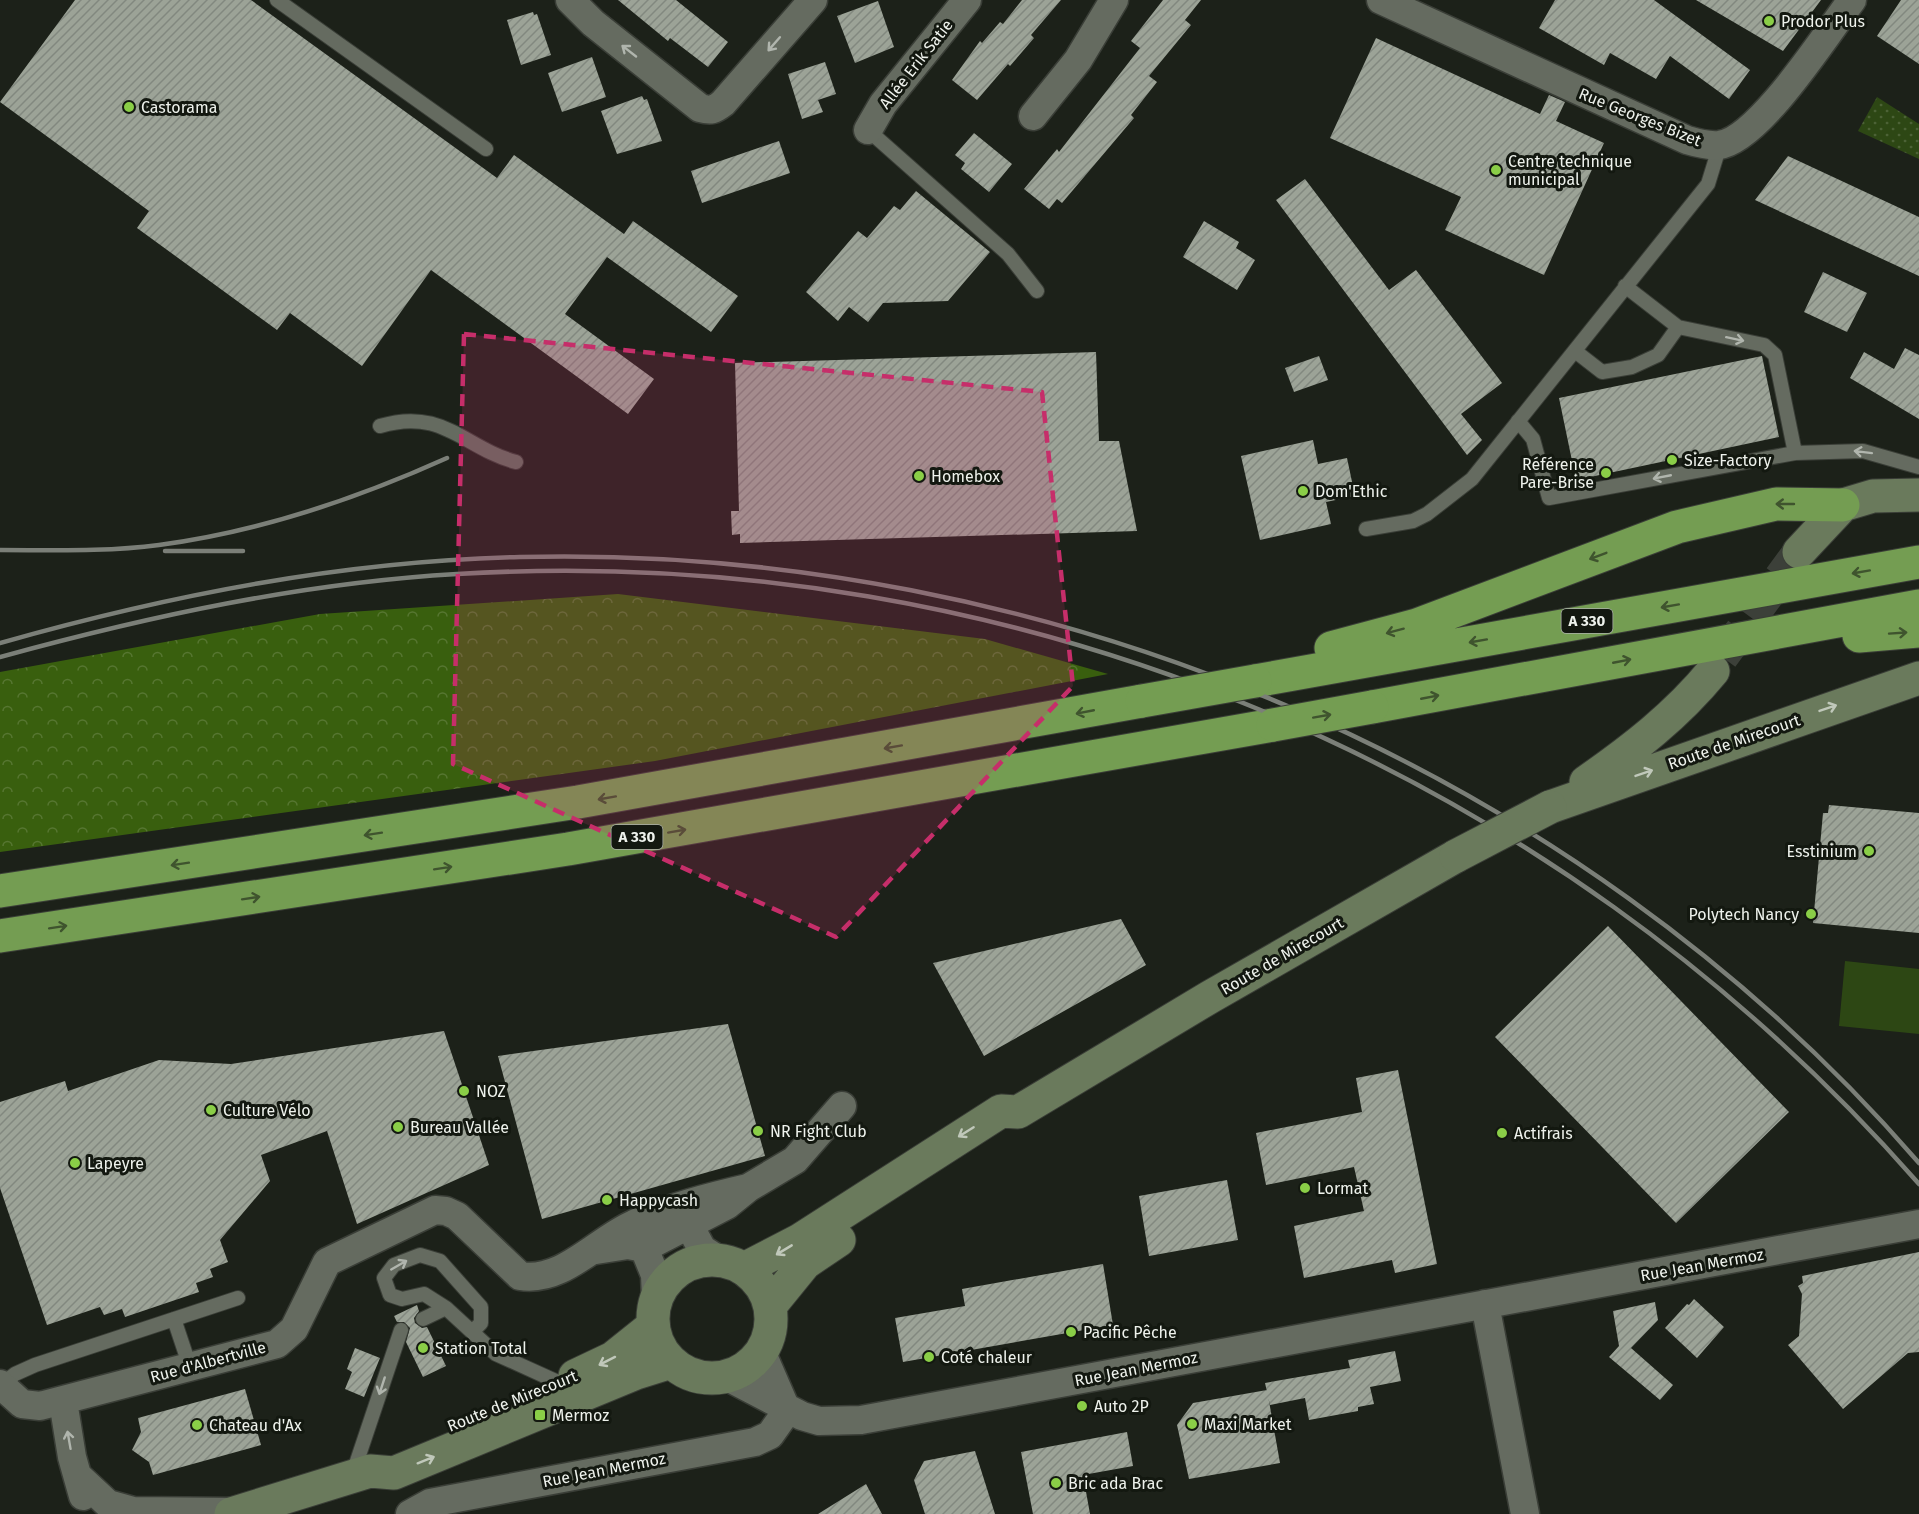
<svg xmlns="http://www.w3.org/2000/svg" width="1919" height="1514" font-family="'Fira Sans',sans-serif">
	<defs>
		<pattern id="grass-dots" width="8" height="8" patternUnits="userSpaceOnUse" patternTransform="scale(1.5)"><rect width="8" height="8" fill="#2d4714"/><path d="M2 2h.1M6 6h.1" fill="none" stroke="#4c6236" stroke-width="1.8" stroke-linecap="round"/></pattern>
		<pattern id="forest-crowns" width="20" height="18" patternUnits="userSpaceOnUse" patternTransform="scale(1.5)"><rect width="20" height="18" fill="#395f0e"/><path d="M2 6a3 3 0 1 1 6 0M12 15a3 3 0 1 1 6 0" fill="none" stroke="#567631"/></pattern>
		<pattern id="building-hatch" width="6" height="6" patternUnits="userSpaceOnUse" patternTransform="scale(1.5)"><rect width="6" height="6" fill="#9ca397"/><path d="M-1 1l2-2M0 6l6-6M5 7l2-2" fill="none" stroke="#82887f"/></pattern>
	</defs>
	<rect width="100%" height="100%" fill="#1c2119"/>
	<path fill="url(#grass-dots)" d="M1877,97L1919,124V159L1858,131Z"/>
	<path fill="url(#forest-crowns)" d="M618,594L985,639L1108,674L655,761L0,852V672L320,614Z"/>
	<path fill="#2d4714" d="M1845,961L1919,969V1034L1839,1026Z"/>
	<path fill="url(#building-hatch)" d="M75,0H251L497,178L514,155L624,234L633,221L738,296L711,332L607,257L565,314L654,379L628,414L431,270L362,366L290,313L277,330L137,228L149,211L0,102Z
		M618,0H676L728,42L708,67L670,38L668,41Z
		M1022,0H1061L1031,35L1034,38L1010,66L1008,64L977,100L952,80L980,41L982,43L1000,22L1003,24Z
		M1163,0H1201L1185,20L1191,25L1149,76L1157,82L1131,115L1134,118L1062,203L1057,199L1049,209L1024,189L1057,149L1059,152L1140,48L1131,41Z
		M1555,0H1654L1750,70L1729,99L1670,56L1656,79L1610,53L1604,65L1539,28Z
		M1696,0H1821L1783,51Z
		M1901,0H1919V64L1877,36Z
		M878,1L894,47L855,63L837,16Z
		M533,12L534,15L537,14L551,55L521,65L507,20Z
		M1376,38L1540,114L1549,95L1565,102L1556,121L1604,143L1544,275L1445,230L1461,197L1330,138Z
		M592,57L606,97L562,112L548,73Z
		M825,62L836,94L818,100L823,112L802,119L788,74Z
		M642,96L644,100L647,99L662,141L617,154L601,111Z
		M974,133L1012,164L989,192L961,169L965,163L955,155Z
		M779,141L790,173L702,203L691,171Z
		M1788,156L1919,217V276L1755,200Z
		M1305,179L1389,290L1416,270L1502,383L1461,414L1482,440L1467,455L1276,200Z
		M916,191L990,252L948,301L883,303L868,322L849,307L838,321L806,292L858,231L867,238L894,206L900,210Z
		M1204,221L1239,242L1236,248L1255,260L1237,290L1183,257Z
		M1823,272L1867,293L1847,332L1804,312Z
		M1905,348L1919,355V419L1850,378L1864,352L1894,369Z
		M1096,352L1099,441H1119L1137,531L740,543V534L732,535L731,511H739L735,363Z
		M1319,356L1328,380L1294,392L1285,368Z
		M1762,356L1779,437L1576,480L1559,398Z
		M1313,440L1318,464L1347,458L1355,496L1326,502L1331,524L1260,540L1241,456Z
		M1829,805L1919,813V933L1813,923L1823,813H1828Z
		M1121,919L1146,965L984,1056L933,963Z
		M1608,926L1789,1112L1676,1223L1495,1037Z
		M728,1024L765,1156L542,1219L498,1056Z
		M444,1031L489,1165L357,1224L327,1131L261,1155L270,1181L220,1240L228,1262L210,1269L213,1277L196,1283L199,1292L125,1317L122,1309L104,1315L100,1307L47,1325L0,1188V1102L65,1081L68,1091L159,1060L231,1064Z
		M1398,1070L1437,1264L1395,1273L1392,1260L1304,1278L1294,1226L1364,1211L1354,1167L1266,1185L1256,1133L1362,1112L1356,1078Z
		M1227,1180L1238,1240L1149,1256L1139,1196Z
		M1919,1252V1352L1908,1353L1843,1409L1788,1345L1799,1336L1802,1294L1798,1286L1803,1283L1802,1276Z
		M1103,1264L1113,1325L903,1362L895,1318L965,1306L962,1289Z
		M1694,1299L1724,1327L1697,1358L1665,1328L1687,1304L1689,1305Z
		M1655,1302L1658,1320L1631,1348L1673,1385L1660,1400L1609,1357L1619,1346L1613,1311Z
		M417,1305L419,1311L414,1318L415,1323L422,1328L427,1327L446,1366L423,1377L406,1342L410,1328L404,1322H397L394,1316Z
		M355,1348L380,1358L364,1397L345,1389L352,1372L347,1369Z
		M1395,1351L1401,1381L1370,1387L1374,1404L1358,1407V1411L1309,1420L1305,1398L1270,1405L1265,1383L1350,1368L1348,1360Z
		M245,1389L261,1445L153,1475L149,1462L132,1450L141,1432L138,1418Z
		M1267,1390L1280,1463L1189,1479L1177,1425L1193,1403Z
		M1127,1432L1133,1466L1083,1475L1090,1514H1033L1021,1452Z
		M975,1451L995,1514H925L914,1480L924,1461Z
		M866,1484L882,1514H818Z"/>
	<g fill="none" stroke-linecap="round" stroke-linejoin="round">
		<path stroke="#3c4039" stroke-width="33" stroke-dasharray="33 16" stroke-linecap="butt" d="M1722,657L1799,552"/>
		<g stroke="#3a3e37" stroke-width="16">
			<path id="service" d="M277,0L486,149
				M868,130L1008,254L1037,291
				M1575,351L1602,372L1632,367L1658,355L1678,327L1625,286
				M1518,421L1533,439L1549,498L1795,453L1775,355L1764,345L1678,327
				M380,426C443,407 464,448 516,462
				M1795,453L1863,451L1919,467
				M1366,529L1413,521L1427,514L1472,479L1708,184L1720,145
				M446,1308L424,1294L402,1299L390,1295L384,1278L394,1265L420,1255L440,1261L481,1307V1323L472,1332
				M174,1319L190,1367
				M423,1319L446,1308L496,1354L560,1383
				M1,1385L15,1374L35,1365L238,1298
				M353,1473L401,1330"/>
		</g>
		<g stroke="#3a3e37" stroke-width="31">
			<path id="minor" d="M570,0L593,23L700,108C711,111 714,110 723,103L813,0
				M1381,0L1687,140C1697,143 1708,146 1719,145C1759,140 1827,33 1852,0
				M1033,116L1078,60L1114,0
				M868,130L883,104L967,0
				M674,1215L689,1225L702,1249L719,1260
				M648,1229L644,1248L655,1275L656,1299
				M596,1250L628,1245L644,1248L727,1205L748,1188L795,1160L842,1106
				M1485,1304L1525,1514
				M761,1351L787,1411
				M726,1376L802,1416L819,1421L861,1420L1919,1224
				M0,1384L22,1404L40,1406L277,1344L294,1329L327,1262L435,1210L446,1211L457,1216L520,1276C563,1283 597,1240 634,1224C670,1207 709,1197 748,1188
				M63,1401L72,1457L83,1496
				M79,1477L108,1504L133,1511L241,1512
				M410,1514L430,1503L755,1442L770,1435L787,1411"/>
		</g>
		<g stroke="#3a3e37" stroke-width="35">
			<path id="secondary" d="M1799,552L1843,505L1873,496L1919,495
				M1586,782C1633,749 1676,716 1713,671
				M1550,807L1919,678
				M653 1319a59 59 0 1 1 118 0a59 59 0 1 1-118 0Z
				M744,1269L800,1240L1001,1111L1018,1112L1210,997L1456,856
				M770,1306L805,1263L839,1240
				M575,1376L613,1358L653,1326
				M231,1514L370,1471L394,1473L636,1373L671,1362"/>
		</g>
		<g stroke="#3a3e37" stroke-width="35">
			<path id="motorway" d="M1859,636L1919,631
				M1331,648L1417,625L1677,527L1776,504L1843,505
				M1255,681L1919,562
				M1372,707L1919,606
				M0,891L578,802L1142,701
				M0,936L568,849L1273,725"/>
		</g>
		<use href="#service" stroke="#656b60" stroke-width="14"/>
		<use href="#minor" stroke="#656b60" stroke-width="28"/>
		<use href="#secondary" stroke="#6a7a5c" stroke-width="33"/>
		<use href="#motorway" stroke="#749d52" stroke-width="33"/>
		<path stroke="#7b7f78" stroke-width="4.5" d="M0,550C53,550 106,552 159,545C258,532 356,499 447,458
			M165,551H243
			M0,643C170,595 343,561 520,557C1044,544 1575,765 1919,1163
			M0,657C150,616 302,583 457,574C1014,541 1552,765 1919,1184"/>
		<g stroke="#3a3e37" stroke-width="35" stroke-linecap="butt">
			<path id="secondary-bridge" d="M1456,856L1550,807"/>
		</g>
		<g stroke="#3a3e37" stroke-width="35" stroke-linecap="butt">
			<path id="motorway-bridge" d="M1142,701L1255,681
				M1273,725L1372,707"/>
		</g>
		<use href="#secondary-bridge" stroke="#6a7a5c" stroke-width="33"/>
		<use href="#motorway-bridge" stroke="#749d52" stroke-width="33"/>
	</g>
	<defs><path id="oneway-shaft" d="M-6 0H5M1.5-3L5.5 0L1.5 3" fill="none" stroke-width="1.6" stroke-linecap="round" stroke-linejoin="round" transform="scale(1.5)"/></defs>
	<g stroke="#b0b5ad">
		<use href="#oneway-shaft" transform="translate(774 44) rotate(131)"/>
		<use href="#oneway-shaft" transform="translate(629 51) rotate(-142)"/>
		<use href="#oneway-shaft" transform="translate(1735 339) rotate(12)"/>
		<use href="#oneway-shaft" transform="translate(1863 452) rotate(-173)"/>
		<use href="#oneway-shaft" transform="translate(1662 477) rotate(169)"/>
		<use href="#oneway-shaft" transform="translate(399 1265) rotate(-30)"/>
		<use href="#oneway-shaft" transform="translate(382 1386) rotate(108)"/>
		<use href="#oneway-shaft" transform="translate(69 1440) rotate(-100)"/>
	</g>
	<g stroke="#3f542e">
		<use href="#oneway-shaft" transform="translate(1785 504) rotate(-180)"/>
		<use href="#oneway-shaft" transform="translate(1598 556) rotate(159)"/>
		<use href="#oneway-shaft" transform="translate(1861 572) rotate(170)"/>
		<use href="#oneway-shaft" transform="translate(1670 606) rotate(170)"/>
		<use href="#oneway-shaft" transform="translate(1395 631) rotate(165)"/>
		<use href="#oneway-shaft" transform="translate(1898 633) rotate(-4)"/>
		<use href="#oneway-shaft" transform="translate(1478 641) rotate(170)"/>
		<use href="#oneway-shaft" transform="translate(1622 661) rotate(-11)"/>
		<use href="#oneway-shaft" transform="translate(1430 697) rotate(-11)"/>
		<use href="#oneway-shaft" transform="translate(1085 712) rotate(169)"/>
		<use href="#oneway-shaft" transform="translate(1322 716) rotate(-10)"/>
		<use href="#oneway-shaft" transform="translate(893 747) rotate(170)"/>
		<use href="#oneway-shaft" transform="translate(607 798) rotate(170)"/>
		<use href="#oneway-shaft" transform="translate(677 831) rotate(-10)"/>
		<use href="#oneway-shaft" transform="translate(373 834) rotate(171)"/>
		<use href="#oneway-shaft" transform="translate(180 864) rotate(171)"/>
		<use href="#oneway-shaft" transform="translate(443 868) rotate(-9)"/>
		<use href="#oneway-shaft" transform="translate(251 898) rotate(-9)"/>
		<use href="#oneway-shaft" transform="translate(58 927) rotate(-9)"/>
	</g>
	<g stroke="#c0c8ba">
		<use href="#oneway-shaft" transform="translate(1828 708) rotate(-19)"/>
		<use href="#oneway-shaft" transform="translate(1644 773) rotate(-19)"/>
		<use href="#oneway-shaft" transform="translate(966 1132) rotate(148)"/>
		<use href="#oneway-shaft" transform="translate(784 1250) rotate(149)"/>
		<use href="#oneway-shaft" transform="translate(607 1361) rotate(153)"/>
		<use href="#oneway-shaft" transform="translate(426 1460) rotate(-22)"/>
	</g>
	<path fill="#c62e6a" fill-opacity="0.2" stroke="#c62e6a" stroke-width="4.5" stroke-dasharray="12 8" stroke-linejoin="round" d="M464,334L1042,392L1073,686L836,937L453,764Z"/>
	<g fill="#8ace47" stroke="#131810" stroke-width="2">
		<circle cx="1769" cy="21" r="6"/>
		<circle cx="129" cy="107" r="6"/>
		<circle cx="1496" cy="170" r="6"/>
		<circle cx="1672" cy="460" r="6"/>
		<circle cx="1606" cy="473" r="6"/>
		<circle cx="919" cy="476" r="6"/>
		<circle cx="1303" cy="491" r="6"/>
		<circle cx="1869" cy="851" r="6"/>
		<circle cx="1811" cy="914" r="6"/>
		<circle cx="464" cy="1091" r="6"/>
		<circle cx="211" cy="1110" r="6"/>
		<circle cx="398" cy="1127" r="6"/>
		<circle cx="758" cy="1131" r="6"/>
		<circle cx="1502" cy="1133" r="6"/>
		<circle cx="75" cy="1163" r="6"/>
		<circle cx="1305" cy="1188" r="6"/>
		<circle cx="607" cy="1200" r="6"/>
		<circle cx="1071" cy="1332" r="6"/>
		<circle cx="423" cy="1348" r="6"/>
		<circle cx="929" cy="1357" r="6"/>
		<circle cx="1082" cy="1406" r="6"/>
		<rect x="534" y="1409" width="12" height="12" rx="3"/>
		<circle cx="1192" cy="1424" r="6"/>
		<circle cx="197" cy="1425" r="6"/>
		<circle cx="1056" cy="1483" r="6"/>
	</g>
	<g text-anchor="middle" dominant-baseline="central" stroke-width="6" stroke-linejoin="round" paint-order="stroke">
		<g fill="#131810" stroke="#acb1aa" stroke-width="1.5">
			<rect x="1561.5" y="609" width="51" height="24" rx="4.5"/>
			<rect x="611.5" y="825" width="51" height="24" rx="4.5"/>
		</g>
		<g font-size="15" font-weight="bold" fill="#eef2ec">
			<text x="1587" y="621">A 330</text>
			<text x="637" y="837">A 330</text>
		</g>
		<g font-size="16" fill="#eef2ec" stroke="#131810" text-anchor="start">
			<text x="1781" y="21">Prodor Plus</text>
			<text x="141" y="107">Castorama</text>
			<text x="1508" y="161">Centre technique<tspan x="1508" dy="18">municipal</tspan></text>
			<text x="1684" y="460">Size-Factory</text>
			<text x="1594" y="464" text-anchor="end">Référence<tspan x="1594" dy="18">Pare-Brise</tspan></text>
			<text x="931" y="476">Homebox</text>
			<text x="1315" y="491">Dom'Ethic</text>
			<text x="1857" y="851" text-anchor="end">Esstinium</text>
			<text x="1799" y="914" text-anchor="end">Polytech Nancy</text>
			<text x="476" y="1091">NOZ</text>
			<text x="223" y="1110">Culture Vélo</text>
			<text x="410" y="1127">Bureau Vallée</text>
			<text x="770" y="1131">NR Fight Club</text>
			<text x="1514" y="1133">Actifrais</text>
			<text x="87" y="1163">Lapeyre</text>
			<text x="1317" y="1188">Lormat</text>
			<text x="619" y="1200">Happycash</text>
			<text x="1083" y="1332">Pacific Pêche</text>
			<text x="435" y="1348">Station Total</text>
			<text x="941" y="1357">Coté chaleur</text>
			<text x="1094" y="1406">Auto 2P</text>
			<text x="552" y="1415">Mermoz</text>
			<text x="1204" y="1424">Maxi Market</text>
			<text x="209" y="1425">Chateau d'Ax</text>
			<text x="1068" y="1483">Bric ada Brac</text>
		</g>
		<g font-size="16" fill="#eef2ec" stroke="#131810">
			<text transform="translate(916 64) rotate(-52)">Allée Erik Satie</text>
			<text transform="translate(1640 117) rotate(22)">Rue Georges Bizet</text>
			<text transform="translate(1734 742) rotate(-19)">Route de Mirecourt</text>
			<text transform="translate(1282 956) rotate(-30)">Route de Mirecourt</text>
			<text transform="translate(1702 1265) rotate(-10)">Rue Jean Mermoz</text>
			<text transform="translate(208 1362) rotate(-15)">Rue d'Albertville</text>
			<text transform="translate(1136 1369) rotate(-11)">Rue Jean Mermoz</text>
			<text transform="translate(512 1401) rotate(-22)">Route de Mirecourt</text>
			<text transform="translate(604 1470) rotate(-11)">Rue Jean Mermoz</text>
		</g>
	</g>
</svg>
